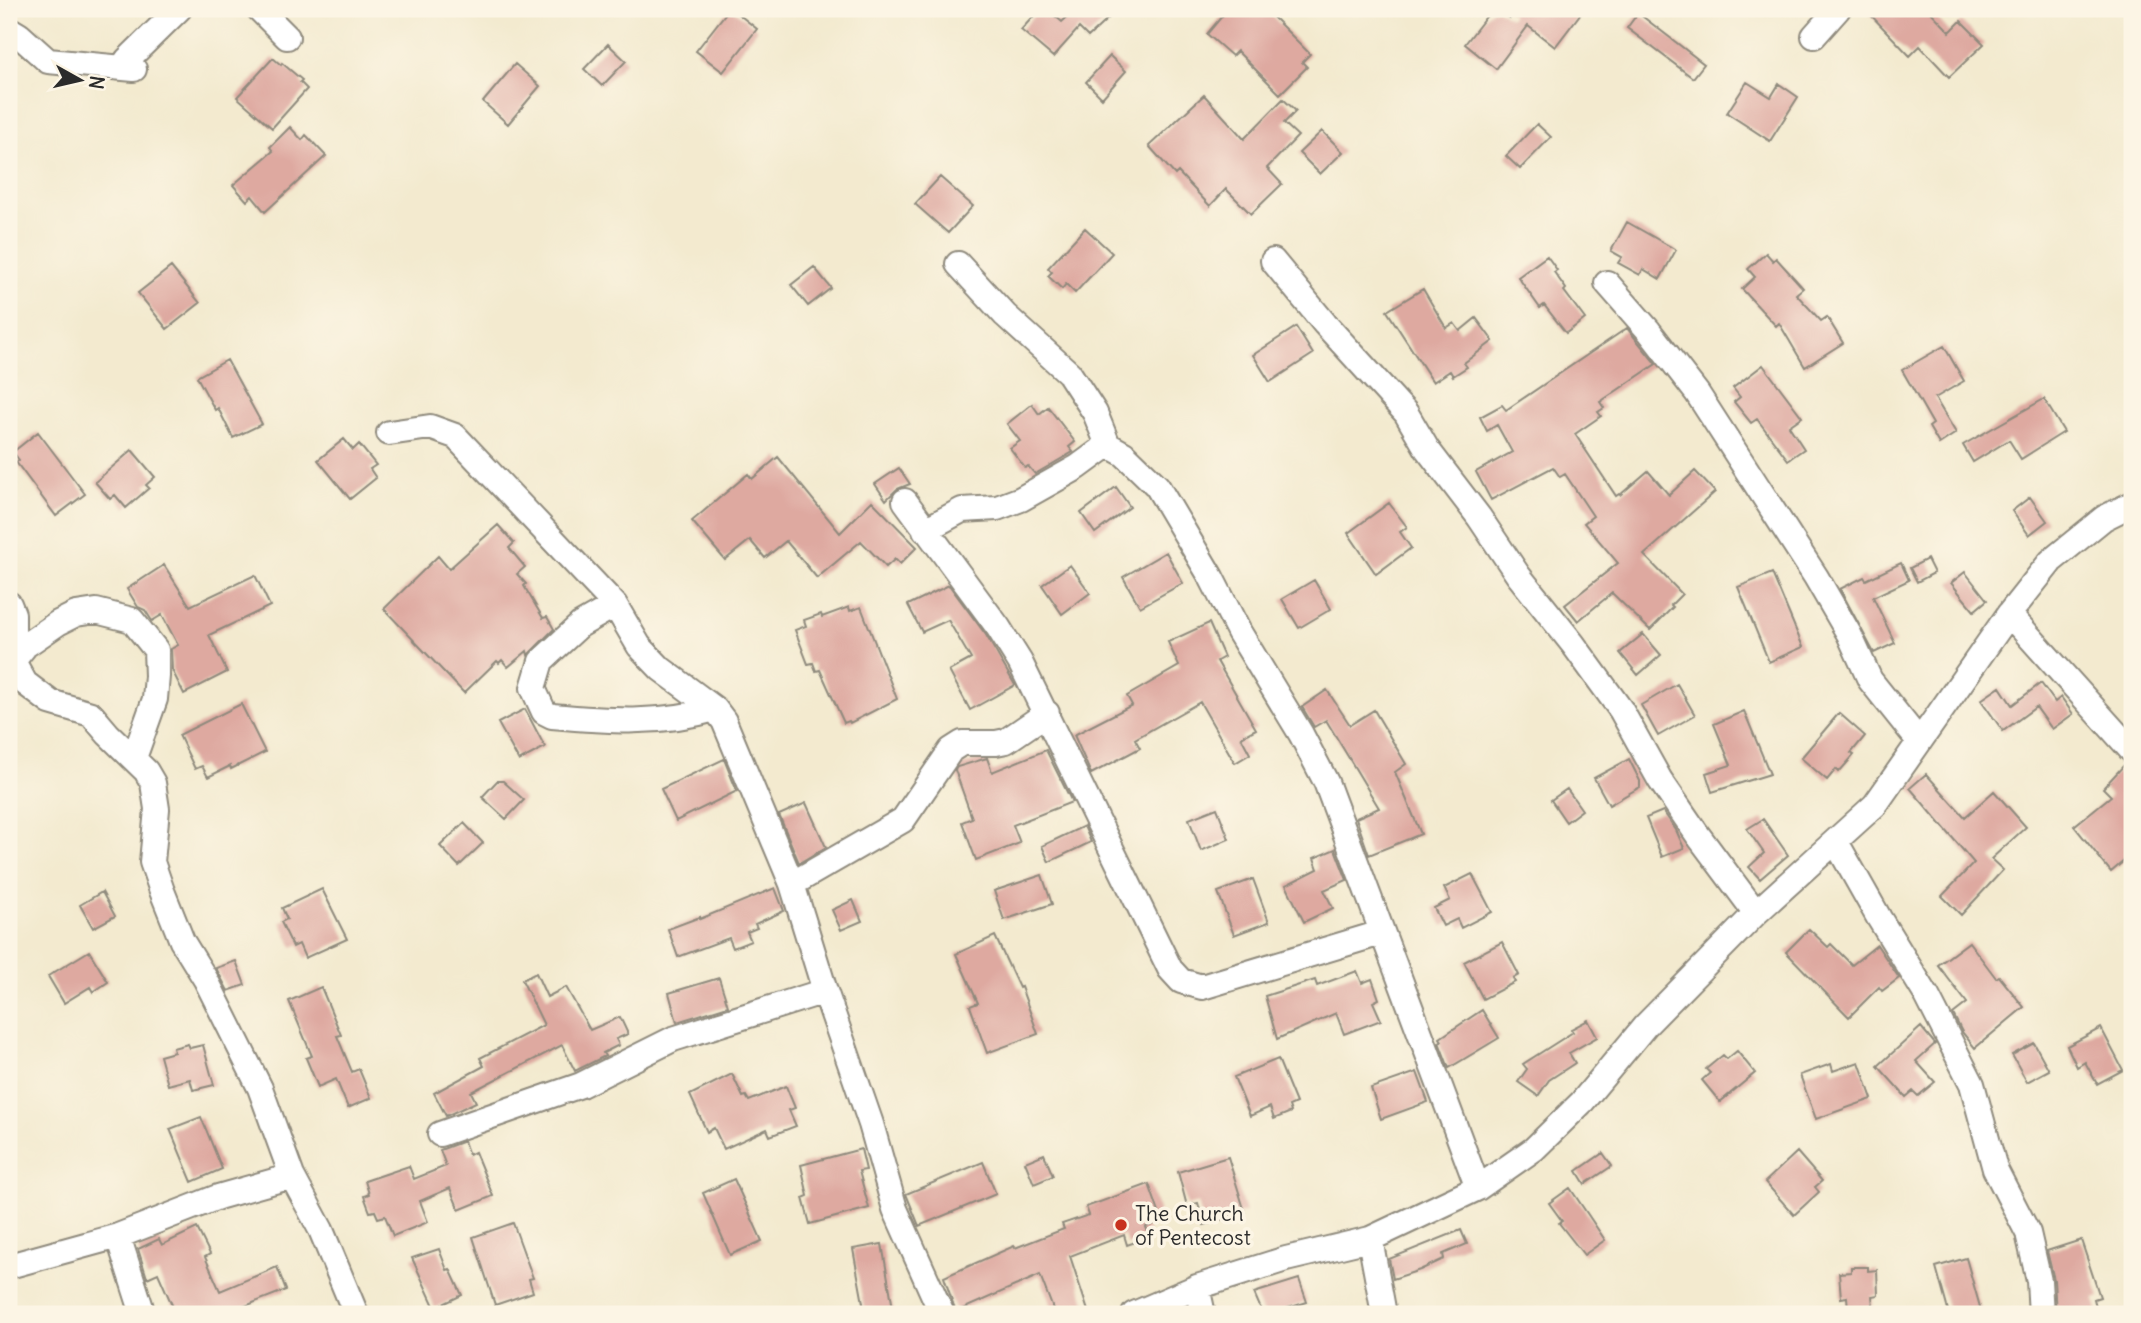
<svg xmlns="http://www.w3.org/2000/svg" width="2141" height="1323" font-family="Delius,sans-serif">
	<rect width="100%" height="100%" fill="#fcf5e5"/>
	<filter id="ink" filterUnits="userSpaceOnUse"><feTurbulence type="fractalNoise" baseFrequency=".0143" numOctaves="2"/><feDisplacementMap in="SourceGraphic" scale="14" xChannelSelector="R" yChannelSelector="G"/><feConvolveMatrix kernelMatrix="1 2 1 2 8 2 1 2 1" color-interpolation-filters="sRGB"/></filter>
	<filter id="wash" filterUnits="userSpaceOnUse"><feTurbulence type="fractalNoise" baseFrequency=".00686" numOctaves="4" result="noise"/><feDisplacementMap in="SourceGraphic" scale="28" xChannelSelector="R" yChannelSelector="G"/><feGaussianBlur stdDeviation="1.57" result="paint"/><feColorMatrix in="noise" values="0 0 0 0 0 0 0 0 0 0 0 0 0 0 0 0 0 1.4 0 .05"/><feComposite in="paint" operator="in"/></filter>
	<g filter="url(#wash)">
		<rect width="100%" height="100%" fill="#f3eacf"/>
		<g id="blocks">
			<path fill="#dea9a0" d="M729,9H732L757,29L723,72L696,51Z
				M1040,9H1047L1062,22L1076,9H1118L1088,37L1079,28L1053,57L1021,30Z
				M1228,9H1265L1310,54L1302,62L1307,67L1280,94L1237,51L1232,56L1207,34Z
				M1492,9H1497L1510,18L1513,14L1505,9H1584L1555,47L1528,26L1496,69L1465,44Z
				M1865,9H1928L1950,32L1961,21L1984,44L1949,77L1920,46L1910,56Z
				M1638,13L1704,64L1693,78L1627,28Z
				M608,44L626,61L602,86L584,69Z
				M1110,56L1126,71L1102,98L1086,82Z
				M273,58L281,65L282,63L302,80L300,82L307,89L272,128L237,97Z
				M515,64L540,86L508,124L483,102Z
				M1747,82L1771,97L1779,84L1798,97L1770,141L1727,113Z
				M1204,95L1244,139L1283,99L1296,111L1284,123L1298,136L1267,168L1282,184L1251,214L1226,189L1210,206L1178,172L1175,175L1149,146Z
				M1537,124L1551,137L1520,169L1506,156Z
				M290,127L302,140L306,135L326,156L265,212L252,196L247,201L233,185L273,151L270,147Z
				M1322,131L1343,152L1320,174L1299,153Z
				M940,177L973,206L948,233L915,204Z
				M1627,222L1676,250L1660,279L1643,269L1640,275L1618,263L1622,257L1611,251Z
				M1085,228L1112,253L1075,293L1066,284L1062,289L1048,276L1052,272L1048,268Z
				M1766,253L1773,261L1776,258L1803,288L1796,294L1821,321L1827,317L1843,343L1805,367L1779,323L1776,326L1742,289L1755,277L1748,269Z
				M1547,256L1557,270L1554,272L1566,289L1564,291L1585,319L1566,333L1544,305L1540,308L1518,277Z
				M171,267L200,303L167,329L138,293Z
				M814,267L831,288L808,306L791,285Z
				M1423,289L1446,328L1454,323L1460,331L1476,318L1493,341L1464,363L1467,367L1453,376L1450,371L1433,382L1387,311Z
				M1296,327L1313,354L1270,382L1253,355Z
				M1627,328L1656,364L1600,402L1604,408L1598,412L1601,416L1575,434L1616,496L1619,494L1620,495L1648,471L1669,495L1695,471L1715,492L1644,555L1682,594L1671,605L1673,607L1650,630L1612,593L1578,621L1565,605L1618,563L1584,523L1593,516L1565,474L1560,477L1553,467L1491,500L1476,472L1512,452L1497,425L1487,431L1480,417L1502,405L1506,410Z
				M1944,346L1964,381L1935,398L1956,433L1939,444L1929,427L1933,424L1902,370Z
				M227,360L262,424L233,438L218,408L215,410L197,377Z
				M1763,365L1802,417L1789,426L1804,449L1788,460L1757,419L1751,423L1734,402L1740,397L1733,388Z
				M2044,399L2064,432L2021,459L2009,440L1973,462L1963,445Z
				M1032,404L1039,414L1048,407L1075,442L1069,447L1073,452L1035,474L1028,466L1025,468L1010,448L1020,441L1007,424Z
				M38,432L85,494L56,516L16,462L19,460L13,452Z
				M344,439L353,450L359,444L376,465L370,469L376,478L350,499L318,460Z
				M132,450L155,477L146,485L149,488L126,508L115,495L110,499L95,482Z
				M778,457L840,533L872,501L917,547L900,564L895,559L886,567L861,541L817,578L786,541L765,558L750,540L725,560L692,521L748,474L752,479Z
				M899,468L910,484L897,489L886,500L875,484Z
				M1116,487L1130,507L1095,533L1081,513Z
				M2030,497L2047,521L2029,535L2012,511Z
				M1389,503L1407,527L1400,532L1411,548L1376,574L1348,533Z
				M498,525L514,543L509,548L525,567L517,574L526,584L524,586L543,618L547,617L554,629L528,655L527,651L508,667L502,660L499,663L497,661L464,693L384,609L438,556L449,569Z
				M1166,552L1183,583L1140,607L1123,577Z
				M1927,559L1934,573L1917,582L1910,568Z
				M1901,563L1909,580L1873,597L1895,643L1874,653L1840,589L1864,577L1866,580Z
				M164,565L190,606L255,575L270,606L209,635L227,672L184,694L172,670L171,649L178,645L162,615L152,621L145,610L138,607L127,589Z
				M1070,565L1090,593L1062,614L1042,585Z
				M1965,572L1987,600L1974,611L1951,583Z
				M1772,573L1803,647L1769,662L1738,587Z
				M1314,580L1331,609L1299,628L1282,599Z
				M949,585L986,635L1015,685L970,710L949,671L971,659L948,620L922,632L908,605Z
				M849,607L850,611L861,607L897,699L850,723L849,721L844,723L820,670L816,671L813,663L808,664L795,630L806,626L804,620L821,614L822,617Z
				M1209,623L1224,657L1217,661L1256,729L1241,737L1250,754L1235,763L1200,702L1135,739L1140,748L1091,774L1074,735L1132,705L1127,696L1179,666L1168,642Z
				M1643,634L1661,655L1638,675L1620,653Z
				M2041,683L2055,702L2061,697L2073,714L2052,729L2036,707L2003,731L1981,700L2000,687L2012,705Z
				M1677,684L1695,715L1658,736L1641,705Z
				M1327,690L1350,725L1374,710L1406,764L1395,772L1421,834L1369,855L1356,818L1379,808L1326,720L1314,727L1302,707Z
				M241,704L265,752L231,769L230,766L208,777L202,766L195,769L179,735Z
				M525,709L545,747L519,761L498,723Z
				M1744,711L1770,774L1712,792L1706,773L1731,765L1714,724Z
				M1839,713L1865,736L1851,753L1854,755L1839,772L1836,769L1827,780L1801,758Z
				M1046,750L1072,802L1013,825L1020,843L976,860L962,822L972,818L955,770L957,767L987,758L992,772Z
				M724,759L737,791L676,821L661,789Z
				M1629,759L1640,781V787L1609,805L1594,778Z
				M2125,764L2132,765V854L2111,872L2074,826L2111,796L2103,788Z
				M1926,774L1965,817L1994,791L2026,827L1991,859L2003,870L1961,915L1942,896L1974,863L1910,788Z
				M497,781H503L524,800L506,819L482,797Z
				M1567,789L1582,810L1566,822L1551,800Z
				M806,803L826,847L799,863L779,815Z
				M1217,808L1229,839L1201,851L1189,819Z
				M1663,811L1676,830L1684,848L1662,857L1646,818Z
				M1763,819L1788,855L1760,879L1749,867L1764,853L1747,829Z
				M464,823L483,843L459,866L440,846Z
				M1084,826L1091,842L1049,862L1042,846Z
				M1335,849L1347,880L1324,890L1333,908L1304,922L1286,885L1318,869L1314,858Z
				M1472,874L1492,912L1461,928L1457,919L1443,926L1434,908L1450,900L1444,888Z
				M1042,875L1052,904L1004,920L994,891Z
				M1253,879L1269,922L1234,935L1218,892Z
				M775,888L784,911L755,924L757,928L747,932L751,941L733,948L729,938L678,957L668,929L700,917V919Z
				M322,889L347,939L305,958L299,944L293,947L281,922L287,919L282,908Z
				M102,892L115,916L93,928L80,905Z
				M853,900L862,921L841,930L832,910Z
				M1809,929L1828,947L1831,944L1852,965L1877,945L1899,978L1882,991L1879,987L1849,1017L1786,952Z
				M995,936L1019,988L1021,987L1038,1034L987,1053L970,1006L978,1003L956,954Z
				M1502,942L1519,975L1513,978L1515,982L1483,999L1464,962Z
				M1969,942L1996,978L1999,976L2024,1007L1975,1048L1962,1032L1953,1014L1967,1003L1938,965Z
				M89,951L108,982L93,992L90,987L64,1003L48,976Z
				M236,961L245,985L228,991L216,968Z
				M1357,971L1362,983L1372,979L1379,999L1373,1002L1381,1020L1344,1034L1336,1013L1277,1039L1265,996L1315,980L1317,986Z
				M536,973L547,997L566,987L590,1030L620,1017L628,1034L616,1039L619,1045L603,1053L605,1056L575,1071L562,1045L471,1092L476,1102L446,1116L434,1093L484,1066L480,1058L544,1025L522,980Z
				M719,978L728,1006L677,1022L669,993Z
				M321,987L341,1035L337,1036L352,1072L359,1069L371,1098L348,1108L336,1079L318,1087L306,1058L312,1056L289,1001Z
				M1482,1010L1499,1038L1449,1068L1439,1042L1442,1041L1440,1038Z
				M1588,1020L1597,1037L1569,1053L1575,1063L1549,1080L1538,1096L1518,1082L1527,1069L1523,1064L1573,1032L1571,1029Z
				M1921,1027L1935,1044L1916,1061L1935,1082L1918,1096L1913,1091L1906,1097L1878,1066Z
				M2101,1028L2123,1070L2097,1084L2085,1062L2077,1067L2067,1046Z
				M2034,1043L2049,1070L2027,1082L2012,1055Z
				M188,1044L190,1048L203,1045L214,1085L193,1090L190,1079L168,1085L160,1056L174,1052L173,1048Z
				M1737,1051L1755,1073L1720,1102L1702,1080L1710,1073L1706,1069L1723,1055L1727,1059Z
				M1278,1059L1296,1103L1289,1106L1291,1112L1274,1119L1270,1107L1250,1116L1234,1077Z
				M1859,1062L1872,1099L1816,1119L1800,1075L1831,1064L1833,1071Z
				M1417,1072L1428,1102L1381,1119L1371,1088Z
				M732,1074L743,1097L746,1096L749,1101L786,1086L795,1108L789,1110L796,1126L770,1136L767,1129L724,1149L714,1128L707,1132L690,1095Z
				M201,1117L222,1169L192,1182L170,1129Z
				M464,1141L469,1155L475,1152L493,1196L459,1210L450,1188L420,1201L428,1222L393,1236L385,1216L378,1218L375,1211L370,1212L364,1196L369,1194L365,1181L409,1166L414,1179L446,1166L440,1150Z
				M861,1149L866,1170L859,1171L869,1208L810,1224L803,1198L808,1196L801,1165Z
				M1797,1152L1822,1181L1815,1187L1819,1192L1794,1215L1765,1182Z
				M1603,1153L1612,1166L1585,1184L1577,1171Z
				M1044,1154L1053,1176L1034,1184L1025,1162Z
				M1228,1157L1245,1212L1204,1225L1198,1203L1187,1206L1178,1172Z
				M983,1162L996,1194L919,1226L906,1194Z
				M734,1179L762,1241L730,1255L703,1193Z
				M1149,1184L1162,1221L1146,1227L1150,1237L1127,1245L1124,1235L1070,1256L1089,1314H1055L1040,1275L956,1312L944,1277L1014,1246L1015,1248L1064,1229L1062,1224L1089,1215L1086,1207Z
				M1570,1188L1605,1240L1584,1255L1559,1223L1562,1221L1549,1203Z
				M513,1223L533,1278L529,1279L533,1292L495,1305L473,1237Z
				M197,1228L210,1254L205,1257L220,1291L277,1267L286,1290L225,1314H176L158,1273L147,1278L138,1249L159,1239L162,1245Z
				M1461,1230L1467,1244L1443,1254L1444,1259L1420,1270L1393,1279L1389,1259Z
				M2081,1240L2100,1297L2094,1299L2098,1314H2056L2054,1280L2047,1251Z
				M882,1244L894,1314H865L853,1249Z
				M439,1249L447,1270L450,1269L462,1295L435,1308L412,1258Z
				M1966,1258L1982,1314H1949L1936,1267Z
				M1851,1267H1868V1271L1877,1270L1878,1295L1872,1296L1873,1306L1848,1308L1847,1297L1841,1298L1839,1273L1851,1272Z
				M1299,1279L1307,1302L1288,1308L1289,1310L1279,1314H1263L1254,1293Z"/>
		</g>
	</g>
	<g filter="url(#ink)">
		<use href="#blocks" fill-opacity="0" stroke="#8f8a7d" stroke-width="2"/>
		<g fill="none" stroke-linecap="round" stroke-linejoin="round">
			<g stroke="#8f8a7d" stroke-width="28">
				<path id="minor" d="M259,9L287,37
					M9,29L19,35L48,61L134,69
					M1814,36L1838,9
					M134,69L127,60L179,9
					M1273,261L1325,324L1406,413L1427,449L1479,517L1518,575L1573,644L1621,710L1660,780L1697,834L1756,913
					M958,264L1005,315L1069,373L1095,413L1108,445L1124,454L1157,486L1211,577L1239,632L1301,734L1326,782L1478,1188
					M1607,283L1649,331L1697,393L1816,577L1849,634L1870,680L1918,740
					M389,433L430,427L455,436L615,605L639,646L661,669L715,709L724,721L792,884L825,991L871,1124L895,1209L942,1314
					M905,501L998,627L1020,662L1170,969L1181,981L1202,987L1381,933
					M925,530L962,510L997,508L1021,499L1078,467L1108,445
					M9,604L13,614V661L25,683L50,702L91,714L108,734L146,771L153,783L157,809L152,862L162,891L182,941L206,980L260,1088L292,1176L321,1230L356,1314
					M615,605L580,625L541,661L533,688L544,712L552,716C608,721 660,725 715,709
					M2009,614L2132,751
					M13,661L26,645L58,623L76,614L96,611L132,620L156,650L157,676L155,699L134,758
					M1836,842L1879,918L1927,996L1972,1084L1995,1169L2028,1233L2039,1281L2041,1314
					M792,884L903,820L951,750L962,743H996L1006,741L1047,713
					M440,1134L581,1085L673,1039L825,991
					M118,1236L143,1314
					M1370,1239L1384,1314
					M9,1266L118,1236L218,1197L292,1176
					M1197,1287L1203,1314
					M1134,1314L1197,1287L1286,1259L1370,1239L1478,1188L1534,1149L1582,1102L1645,1026L1756,913L1875,805L2009,614L2051,561L2104,518L2132,504"/>
			</g>
			<use href="#minor" stroke="#fff" stroke-width="24"/>
		</g>
	</g>
	<circle fill="#c8321e" stroke="#fcf5e5" stroke-width="2.5" cx="1121" cy="1225" r="7"/>
	<g text-anchor="middle" dominant-baseline="central" stroke-width="7" stroke-linejoin="round" paint-order="stroke">
		<g font-size="21" fill="#2b2b2b" stroke="#fcf5e5" text-anchor="start">
			<text x="1135" y="1213">The Church<tspan x="1135" dy="24">of Pentecost</tspan></text>
		</g>
	</g>
	<rect width="2141" height="1323" fill="none" stroke="#fcf5e5" stroke-width="35"/>
	<g transform="translate(80 80) rotate(98)" stroke="#fcf5e5" stroke-width="5" paint-order="stroke">
	<path d="M0-5L12 26L0 18L-12 26Z" fill="#2b2b2b"/>
	<text y="-10" font-size="19" font-weight="bold" text-anchor="middle" fill="#2b2b2b">N</text>
	</g>
</svg>
